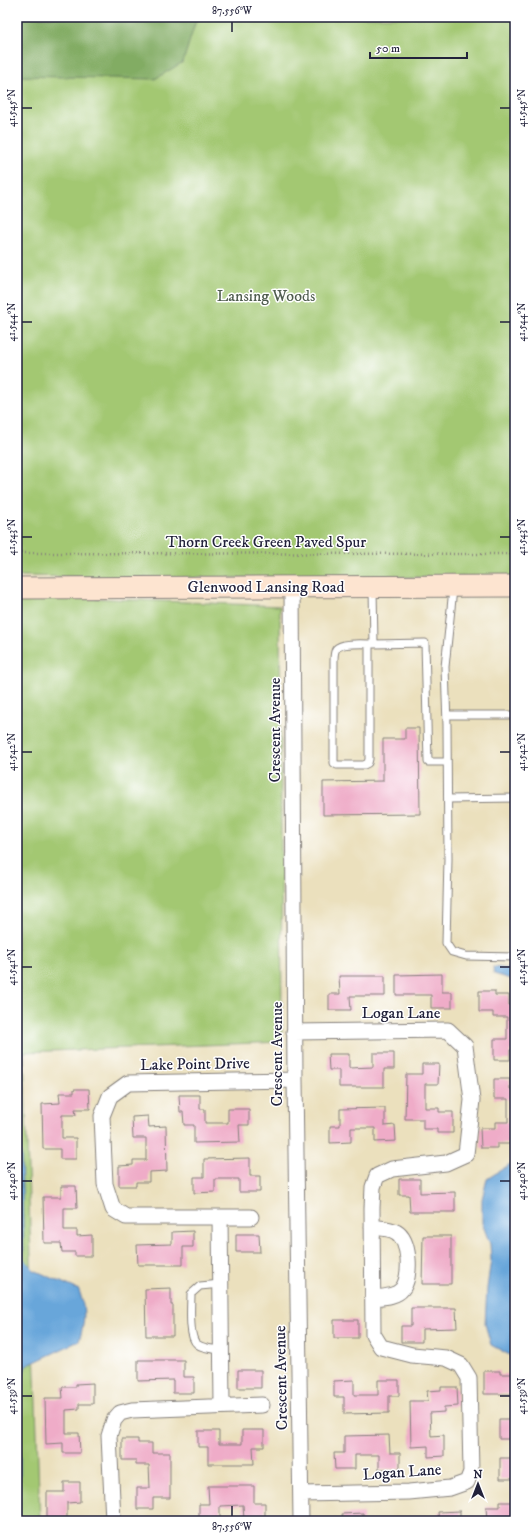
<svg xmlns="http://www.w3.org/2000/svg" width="532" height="1538" font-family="'IM FELL DW Pica',serif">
	<rect width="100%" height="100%" fill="#fff"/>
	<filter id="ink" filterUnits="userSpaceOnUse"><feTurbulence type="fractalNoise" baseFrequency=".025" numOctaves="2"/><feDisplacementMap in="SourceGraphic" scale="8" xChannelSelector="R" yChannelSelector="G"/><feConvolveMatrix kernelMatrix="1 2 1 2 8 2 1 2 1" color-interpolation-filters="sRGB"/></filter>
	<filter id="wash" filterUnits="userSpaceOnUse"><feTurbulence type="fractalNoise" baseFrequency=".012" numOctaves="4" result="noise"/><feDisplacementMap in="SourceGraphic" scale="16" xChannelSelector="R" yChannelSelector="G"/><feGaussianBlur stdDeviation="0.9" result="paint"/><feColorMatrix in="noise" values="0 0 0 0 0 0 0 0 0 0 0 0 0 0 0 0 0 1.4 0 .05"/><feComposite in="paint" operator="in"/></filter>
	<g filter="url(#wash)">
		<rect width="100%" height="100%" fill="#ebe0bd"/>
		<path fill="#a3c872" stroke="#627556" d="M17,17H515V577L141,578L17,576Z
			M17,595L280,606L282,1042L24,1052L40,1521H17Z"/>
		<path fill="#82ac64" stroke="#526750" d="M17,17H197L183,62L155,79L17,76Z"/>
		<path fill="#68a6da" stroke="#45648a" d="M493,967L515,970V980L494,974Z
			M17,1081L19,1082L24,1259L34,1270L79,1290C86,1310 85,1322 79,1341L26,1366L20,1383V1521H17Z
			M515,1161V1358L491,1345L485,1324L487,1288L491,1259L490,1244L482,1223V1199L487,1179Z"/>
		<g id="blocks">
			<path fill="#efacc8" d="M405,728H419L420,814L323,815V782L383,781V739H405Z
				M442,974V992H452V1008H431V995H396V975Z
				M339,976H385V996H350L351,1010H329V994H340Z
				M479,991H495V995H509V1005H515V1050H510V1060H494V1039H507V1017H493V1012H479Z
				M373,1053H394V1069H384V1087H339V1070H329L328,1054H349V1068L373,1067Z
				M422,1064H439L438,1084H425V1108H439V1112H453V1133H437V1129H423V1119H405L406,1074H422Z
				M494,1079H510V1089H515V1134H511V1144H497V1148H481L480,1128H495V1122H508V1099H494Z
				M74,1089H89L90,1109H75L76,1115H62V1138H76V1159H60V1149H43L42,1104L60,1103L59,1093H74Z
				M179,1095H200V1109H205V1123H228V1109H249V1125H239L240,1142L194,1143V1125H184L183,1112H180Z
				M385,1108V1126L395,1125L396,1141L375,1142V1128H351V1142L330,1143V1126H340V1109Z
				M148,1116L149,1127L166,1126L167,1171L149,1172V1182H136V1186H119V1166L133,1165V1160H146V1138H133L132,1117Z
				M250,1158V1176H260V1192H239V1179H215V1192L194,1193V1177H204V1159Z
				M399,1179H420V1193L455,1192V1212H410L409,1195H399Z
				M61,1186H76L77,1208H64V1230H77V1236L92,1235V1256H75V1252H62L61,1243H44L43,1197H61Z
				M193,1231V1247H183V1265H138L137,1245L172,1244V1232Z
				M236,1234H259L260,1252H236Z
				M423,1236H451V1284H422Z
				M171,1288V1305H173V1336H146L145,1289Z
				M411,1308H456L457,1328L422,1329V1342H401V1326H411Z
				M334,1320H358V1338H334Z
				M138,1360H184V1377H194V1393H173V1380L138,1381Z
				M238,1370H261V1388H238Z
				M484,1371H500V1374H515V1439H499V1419H513V1394H484Z
				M354,1380V1395H378V1380H399V1396H389V1413L344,1414V1397H334V1381Z
				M93,1383V1404H79V1409L66,1410V1433H79L80,1453H63V1443L46,1444L45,1398H63L62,1387H76V1384Z
				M441,1387H457L458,1406L444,1407V1412L430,1413L431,1436L444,1435V1456L428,1457V1446L411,1447L410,1401H428L427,1391L441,1390Z
				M242,1430H264V1447H253L254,1464H208V1447H198V1431H219V1444H242Z
				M389,1435L390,1453H400V1469H379V1455H355V1469H335L334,1453H344V1436Z
				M122,1439H138V1443H152V1453H170V1498H153V1509H137V1488H150L149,1465H136V1460H122Z
				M500,1458H515V1479H500Z
				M64,1482H80V1502L67,1503V1521H47V1492H64Z
				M208,1486H254V1503H265V1519L244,1520L243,1505L220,1506V1520H199V1504H209Z
				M500,1502H515V1521H487L486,1507H500Z
				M460,1511V1521H439L438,1512Z
				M363,1513V1521H343L342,1514Z"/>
		</g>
	</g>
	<g filter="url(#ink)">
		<use href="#blocks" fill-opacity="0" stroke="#86817c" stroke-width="1"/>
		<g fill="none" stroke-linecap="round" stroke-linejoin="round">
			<g stroke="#86817c" stroke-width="9">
				<path id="lane" d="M373,589L374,644L425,643L428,762H447
					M453,589L445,667L447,725L448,859L446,943L452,952L466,956L515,957
					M369,644V759L368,763L364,765H337L334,763V661C334,658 334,652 336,649C341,642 365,644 374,644
					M447,715H515
					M448,799L515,798
					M221,1284L200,1286L191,1294C191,1305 188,1337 197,1344C203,1349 214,1349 222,1350"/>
			</g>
			<g stroke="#86817c" stroke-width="17">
				<path id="street" d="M292,587L295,1080L301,1521
					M294,1032L448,1030L465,1046L472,1100L466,1154L446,1163L392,1169L377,1176L373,1187L372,1208L373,1334L381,1347L412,1355L446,1358L461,1365L469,1378L471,1472L467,1482L450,1488L409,1492L301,1494
					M220,1217L222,1405
					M251,1217H126L113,1209L105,1184L102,1116L110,1096L128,1083L295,1080
					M372,1227C379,1228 390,1228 396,1232C410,1240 412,1277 402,1289C396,1297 382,1297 373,1298
					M113,1521L109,1436L114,1420L120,1413L132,1410L262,1405"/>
			</g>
			<g stroke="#86817c" stroke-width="23">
				<path id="secondary" d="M17,588L515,586"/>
			</g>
			<path stroke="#86817c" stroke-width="2.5" stroke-dasharray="1 3" stroke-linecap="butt" d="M17,553L515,554"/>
			<use href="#lane" stroke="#fff" stroke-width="7"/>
			<use href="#street" stroke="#fff" stroke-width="15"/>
			<use href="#secondary" stroke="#fde4d0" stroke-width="21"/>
		</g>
	</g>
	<path fill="none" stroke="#22223b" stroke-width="1.5" d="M232,22V32M22,108H32M500,108H510M22,322H32M500,322H510M22,537H32M500,537H510M22,752H32M500,752H510M22,967H32M500,967H510M22,1181H32M500,1181H510M22,1396H32M500,1396H510M232,1506V1516"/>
	<g text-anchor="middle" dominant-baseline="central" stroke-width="3" stroke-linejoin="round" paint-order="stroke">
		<g font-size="16" fill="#4f5c4e" stroke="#fff">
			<text x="266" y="296">Lansing Woods</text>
		</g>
		<g font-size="16" fill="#22223b" stroke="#fff">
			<text x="266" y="542">Thorn Creek Green Paved Spur</text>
			<text x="266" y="587">Glenwood Lansing Road</text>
			<text transform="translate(275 730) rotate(-90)">Crescent Avenue</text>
			<text x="401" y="1013">Logan Lane</text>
			<text transform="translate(277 1054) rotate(-90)">Crescent Avenue</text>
			<text transform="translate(195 1064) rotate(-1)">Lake Point Drive</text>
			<text transform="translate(281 1378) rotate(-91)">Crescent Avenue</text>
			<text transform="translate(402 1472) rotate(-4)">Logan Lane</text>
		</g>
	</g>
	<rect width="532" height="1538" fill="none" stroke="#fff" stroke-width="44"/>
	<g transform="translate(478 1484)" stroke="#ffffff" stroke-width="3" paint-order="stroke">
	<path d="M0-3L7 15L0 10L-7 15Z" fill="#22223b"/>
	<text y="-6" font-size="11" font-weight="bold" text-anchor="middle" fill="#22223b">N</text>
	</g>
	<path d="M370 52v6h97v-6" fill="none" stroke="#22223b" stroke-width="2"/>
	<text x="376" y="52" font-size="12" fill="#22223b" stroke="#ffffff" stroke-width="3" paint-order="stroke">50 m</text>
	<rect x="22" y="22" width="488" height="1494" fill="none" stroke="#22223b" stroke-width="1.5"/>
	<g font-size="10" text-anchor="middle" fill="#22223b">
		<text x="232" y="14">87.556°W</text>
		<text transform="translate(11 108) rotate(-90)" y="4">41.545°N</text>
		<text transform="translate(521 108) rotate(-90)" y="4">41.545°N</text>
		<text transform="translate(11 322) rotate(-90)" y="4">41.544°N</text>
		<text transform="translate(521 322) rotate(-90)" y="4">41.544°N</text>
		<text transform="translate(11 537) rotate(-90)" y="4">41.543°N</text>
		<text transform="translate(521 537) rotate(-90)" y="4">41.543°N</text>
		<text transform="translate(11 752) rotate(-90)" y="4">41.542°N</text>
		<text transform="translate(521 752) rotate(-90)" y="4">41.542°N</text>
		<text transform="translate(11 967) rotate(-90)" y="4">41.541°N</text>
		<text transform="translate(521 967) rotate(-90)" y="4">41.541°N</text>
		<text transform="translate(11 1181) rotate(-90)" y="4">41.540°N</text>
		<text transform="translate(521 1181) rotate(-90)" y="4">41.540°N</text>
		<text transform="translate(11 1396) rotate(-90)" y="4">41.539°N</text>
		<text transform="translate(521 1396) rotate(-90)" y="4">41.539°N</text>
		<text x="232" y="1530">87.556°W</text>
	</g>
</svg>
